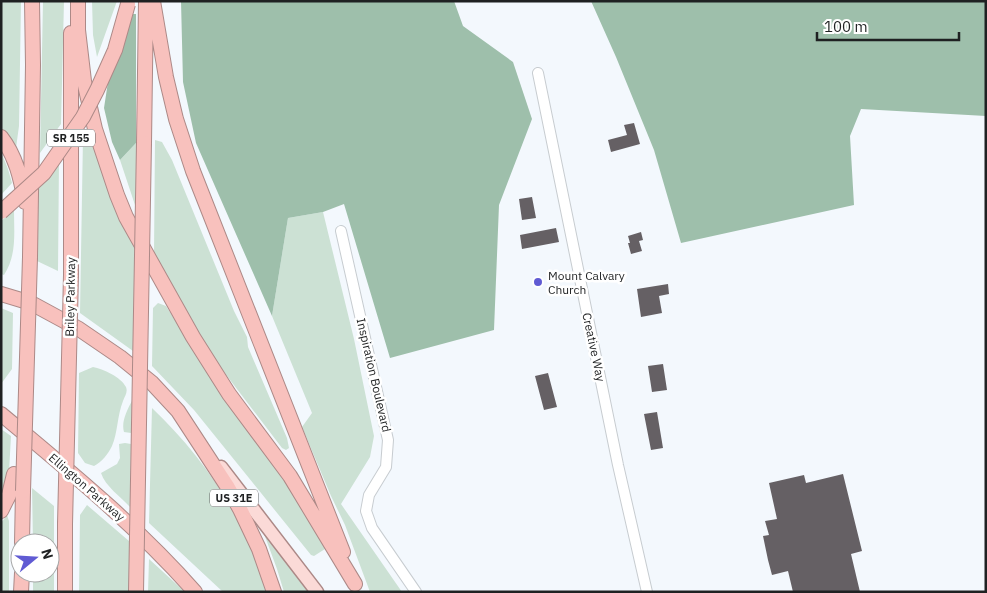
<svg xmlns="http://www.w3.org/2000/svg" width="987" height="593" font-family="'IBM Plex Sans',sans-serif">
	<rect width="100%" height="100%" fill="#f3f8fd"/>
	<path fill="#cce1d4" d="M1,1H21L19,126L16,148L1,129Z
		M43,1H64L61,124L40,153Z
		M92,1H117L97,57L93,35Z
		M85,130L89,131L119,213L135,248L133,351L80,313L83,137L84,131Z
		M155,140L162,142L172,160L234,311L247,337L248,347L287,438L289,448L286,450L282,448L224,372L205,343L154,253Z
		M136,143V208L120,160Z
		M1,152L8,169L12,183L1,195Z
		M59,160L58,271L37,261L38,184Z
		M14,210C14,233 17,255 4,275L1,274V221Z
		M323,212L354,339L374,436L370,457L341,504L402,592H370L345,525L331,496L302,427L312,413L272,316L288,218Z
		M158,303L166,306L210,375L297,497L325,549L314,556L311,555L194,410L152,366L153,308Z
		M1,308L13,313L12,369L1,384Z
		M93,367C103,369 121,377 126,387C128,392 125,396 123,401C117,416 118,432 112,446C108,454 102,462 94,466L85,463L78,453L79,373Z
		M132,401L131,433L124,432C121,422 127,410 132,401Z
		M152,408C191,445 226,491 248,541C256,557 261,575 266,592H223L149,523Z
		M1,429L11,436L9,472L1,495Z
		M125,443L131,444L130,507C121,497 105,486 101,473L117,464L120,458L119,444Z
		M32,488L54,506V592H33V573H50V543H33Z
		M87,505L129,541V592H79L80,515Z
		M7,515L9,521V592H1V523Z
		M263,531L310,592H284L277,569Z
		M149,559L185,592H148Z"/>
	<path fill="#9ebfab" d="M181,1H454L463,26L513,62L532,119L499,205L494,330L390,358L344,204L323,212L288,218L272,316L196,143L183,82Z
		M591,1H986V116L861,109L850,136L854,205L681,243L654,150L616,57Z
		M133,14H136V143L120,160L112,142L104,108L108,82L120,54Z"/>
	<path fill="#656064" d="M634,123L640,144L611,152L608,140L627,135L624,125Z
		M532,197L536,218L522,220L519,199Z
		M556,228L559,242L522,249L520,235Z
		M641,232L643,240L639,241L642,251L631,254L628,243H630L628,236Z
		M668,284L669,294L659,296L662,313L641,317L637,289Z
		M663,364L667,390L652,392L648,366Z
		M548,373L557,407L544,410L535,376Z
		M657,412L663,448L651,450L644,414Z
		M843,474L862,551L851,554L860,592H793L788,571L772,575L768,560L763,536L769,535L765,521L777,519L769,483L804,475L806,483Z"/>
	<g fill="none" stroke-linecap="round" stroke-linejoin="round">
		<g stroke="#c7ccd0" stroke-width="12">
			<path id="minor" d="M538,73L618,465L647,592
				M341,231L388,440L386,467L369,495L366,511L372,528L416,592"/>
		</g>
		<g stroke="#ac8987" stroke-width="15">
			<path id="major" d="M221,467L317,592"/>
		</g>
		<g stroke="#ac8987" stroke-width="16">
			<path id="highway" d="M78,1V30L84,81L95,129L117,195L126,217L193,337L229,394L290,476L355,584
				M153,1L166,77L176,119L193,171L343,552
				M1,137C16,156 21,179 25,202
				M144,143L146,1
				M30,257L33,65L32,1
				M71,275V33
				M1,294L31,303L79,329L120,357L152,383L178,411L227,486L240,509L259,549L274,592
				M1,414C68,470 137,526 195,592
				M1,511L9,495L14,474
				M22,543L23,491
				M21,592L22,573
				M65,592V524"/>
		</g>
		<use href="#minor" stroke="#fff" stroke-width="10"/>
		<use href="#major" stroke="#fbdad7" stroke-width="12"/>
		<use href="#highway" stroke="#f8c1bd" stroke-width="14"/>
		<g stroke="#ac8987" stroke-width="16" stroke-linecap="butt">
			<path id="highway-bridge" d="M1,212L44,173L83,117L97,90L115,50L128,4
				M23,491L30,257
				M65,524L71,275
				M136,592L144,143"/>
		</g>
		<use href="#highway-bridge" stroke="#f8c1bd" stroke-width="14"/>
	</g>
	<circle fill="#605bd3" stroke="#fff" stroke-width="2" cx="538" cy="282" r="5"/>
	<g text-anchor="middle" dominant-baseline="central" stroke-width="5" stroke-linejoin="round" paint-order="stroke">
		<g fill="#fff" stroke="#626464" stroke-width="1">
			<rect x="47" y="129.5" width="48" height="17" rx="4"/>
			<rect x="210" y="489.5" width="48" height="17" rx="4"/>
		</g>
		<g font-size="11" font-weight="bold" fill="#1f2122">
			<text x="71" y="138">SR 155</text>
			<text x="234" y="498">US 31E</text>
		</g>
		<g font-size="12" fill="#1f2122" stroke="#fff" text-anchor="start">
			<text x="548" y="275">Mount Calvary<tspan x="548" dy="14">Church</tspan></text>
		</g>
		<g font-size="12" fill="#1f2122" stroke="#fff">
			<text transform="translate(70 297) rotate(-89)">Briley Parkway</text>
			<text transform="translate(594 347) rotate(78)">Creative Way</text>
			<text transform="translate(374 375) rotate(77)">Inspiration Boulevard</text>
			<text transform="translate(87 487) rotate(41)">Ellington Parkway</text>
		</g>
	</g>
	<rect width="987" height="593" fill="none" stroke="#1f2122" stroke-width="5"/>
	<g transform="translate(35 558) rotate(72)"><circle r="24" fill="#ffffff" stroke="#a5a6a7"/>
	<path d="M0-4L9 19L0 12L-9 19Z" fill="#605bd3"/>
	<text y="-8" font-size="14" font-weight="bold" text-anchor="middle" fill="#1f2122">N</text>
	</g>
	<path d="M817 32v8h142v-8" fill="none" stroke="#1f2122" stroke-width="2.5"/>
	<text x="824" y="32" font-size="15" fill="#1f2122" stroke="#ffffff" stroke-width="4" paint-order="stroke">100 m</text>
</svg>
